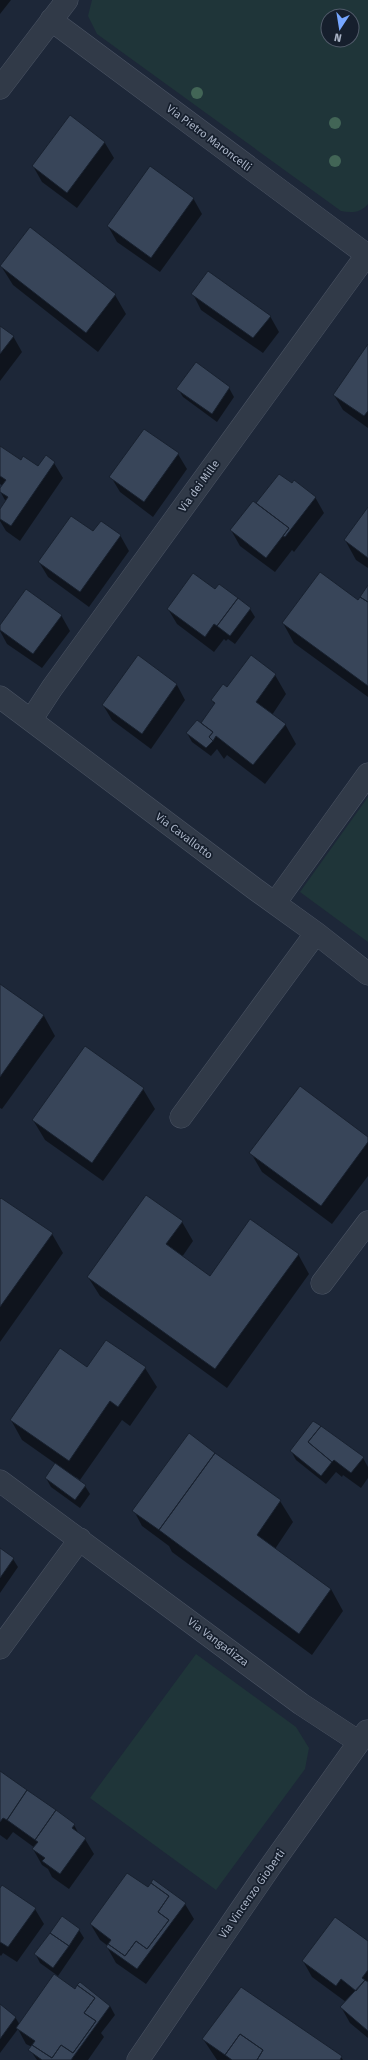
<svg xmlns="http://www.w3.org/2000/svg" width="368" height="2060" font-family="'Fira Sans',sans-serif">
	<rect width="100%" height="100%" fill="#1d2738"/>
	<path fill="#1f3539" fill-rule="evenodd" d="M92,0H368V204C361,213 351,213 341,211L97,34L88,16ZM328,16H352V40H328Z
		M368,797V942L300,892Z
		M196,1654L296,1727L309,1748L305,1769L216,1890L90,1798Z"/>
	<path fill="#0007" d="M0,0H11L0,14Z
		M70,117L105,143L114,158L77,208L42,182L33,166Z
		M193,198L202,214L160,272L117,242L108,226Z
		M1,266L115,295L126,314L98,352L13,285Z
		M193,294L270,316L279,332L263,353L201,310Z
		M0,327L13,336L22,352L0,381Z
		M368,346V428L343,410L334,395Z
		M196,364L229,388L234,397L217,422L183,397L178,389Z
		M0,447L21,461L38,468L54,463L63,478L20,541L6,531L0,521V511L6,502L0,491L3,486L0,484Z
		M178,454L187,469L153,517L120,492L111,477Z
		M279,475L315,497L324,513L294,552L292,550L275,572L240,546L231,530L256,504Z
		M368,508V568L356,560L345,540Z
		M93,533L120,535L129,551L89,607L48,577L39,562Z
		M368,587V697L294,643L283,623L358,601Z
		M215,591L250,609L255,617L235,644L228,639L226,641L224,639L214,652L177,624L168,609Z
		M61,615L70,631L42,668L7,644L0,631V626Z
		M138,657L177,685L185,700L151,749L112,720L103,705Z
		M275,675L286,694L272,715L285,724L296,744L265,784L227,755L224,759L217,749L211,756L192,742L187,733L201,724L215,705L212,700L228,688Z
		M0,985L44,1016L55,1036L2,1109L0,1108Z
		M85,1047L143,1089L155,1109L103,1181L45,1140L33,1120Z
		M368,1138V1176L332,1224L262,1172L251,1153Z
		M0,1201L52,1234L63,1253L0,1342Z
		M182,1222L193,1241L182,1257L210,1277L298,1254L309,1274L227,1388L100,1296L88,1277Z
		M145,1368L157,1387L130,1426L122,1420L80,1480L76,1477L75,1479L85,1486L90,1494L80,1508L51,1487L46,1478L56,1464L22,1440L11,1420L87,1369Z
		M291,1451L363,1458L368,1467V1478L361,1488L343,1475L342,1477L336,1472L326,1484L296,1460Z
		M280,1501L293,1522L275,1549L331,1589L343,1611L312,1655L172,1552L169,1546L142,1526L134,1511Z
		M0,1549L13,1559L18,1567L0,1593Z
		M0,1772L74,1825L79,1834L85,1839L94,1854L69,1889L52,1877L48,1869L42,1865L33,1849L35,1848L13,1832L7,1840L0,1835Z
		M0,1888L35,1909L44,1924L17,1962L3,1953L1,1956L0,1955Z
		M148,1888L185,1904L194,1919L146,1984L116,1963L107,1947L108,1946L100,1940L91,1925Z
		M79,1930L84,1938L58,1976L40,1963L36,1955Z
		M368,1942V2038L350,2023L341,2007L346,2002L312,1977L303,1961Z
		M75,1990L110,2006L115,2015L101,2033L104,2037L88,2060H37L30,2050L32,2047L26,2044L18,2029L0,2053V2006L15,2017L20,2025Z
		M203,2039L341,2057L343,2060H217Z"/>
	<path fill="#384559" stroke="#18212f" d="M70,115L105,142L67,193L32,166Z
		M150,166L194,198L151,258L107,226Z
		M30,227L116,294L86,333L0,266Z
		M208,271L271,316L253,338L191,294Z
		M0,326L14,336L0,354Z
		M368,344V411L364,416L333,395Z
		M196,362L230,387L212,414L176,389Z
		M144,429L179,453L144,502L109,477Z
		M0,446L21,460L23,456L38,466L46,455L55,462L11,526L0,519V509L8,497L0,492V488L6,480L0,476Z
		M279,474L292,483L294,480L316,497L285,537L283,536L289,528L256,503Z
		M253,501L289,528L266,558L230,530Z
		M368,507V558L344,540Z
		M71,516L93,531L101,521L121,535L80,592L38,562Z
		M320,572L358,600L360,597L368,602V686L282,623Z
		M193,573L215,589L219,584L238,598L217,626L214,624L205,637L167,609Z
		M368,585V602L360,597Z
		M26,589L62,615L33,654L0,630V625Z
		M238,598L251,608L230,636L217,626Z
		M138,655L177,684L142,734L102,705Z
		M251,655L276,674L256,702L286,724L253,765L216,736L213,741L209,737L213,732L201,723L215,703L211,700L223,684L227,687Z
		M197,720L213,732L209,737L213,741L206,748L186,733Z
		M0,984L44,1015L0,1077Z
		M85,1046L144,1088L92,1163L32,1120Z
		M300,1086L368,1137V1142L321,1206L249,1153Z
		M146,1195L183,1221L166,1244L210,1276L250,1219L299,1254L215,1369L87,1277Z
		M1,1198L53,1233L0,1307V1199Z
		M106,1340L146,1367L118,1407L110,1401L69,1461L10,1420L60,1348L87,1367Z
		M313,1421L321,1426L308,1442L332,1462L321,1476L290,1451Z
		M321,1426L364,1457L351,1473L334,1460L332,1462L308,1442Z
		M189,1433L215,1453L159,1530L132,1511Z
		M215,1453L281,1500L257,1535L331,1589L299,1634L159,1530Z
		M55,1463L86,1485L75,1500L45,1478Z
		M0,1548L14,1558L0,1578Z
		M0,1771L27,1790L7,1820L3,1818L0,1822Z
		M27,1790L56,1810L35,1840L7,1820Z
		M56,1810L75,1824L72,1828L86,1838L60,1874L42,1861L45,1858L32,1849L38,1842L35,1840Z
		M127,1873L148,1887L151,1883L169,1896L158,1912L169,1920L147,1949L136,1941L125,1956L108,1944L111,1940L90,1924Z
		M153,1879L186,1903L137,1969L106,1947L108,1944L125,1956L136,1941L147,1949L169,1920L158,1912L169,1896L151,1883Z
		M2,1885L36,1908L8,1947L0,1942V1888Z
		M62,1916L80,1929L69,1946L50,1933Z
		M335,1917L368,1941V1970L362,1978L365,1980L356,1991L341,1979L336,1986L302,1961Z
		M50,1933L69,1946L53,1968L34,1954Z
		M54,1974L75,1989L77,1985L95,1998L84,2013L96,2021L73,2053L61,2045L52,2058L32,2045L35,2041L16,2028Z
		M365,1980L368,1982V2031L340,2007Z
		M80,1982L110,2006L71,2060H42L28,2050L32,2045L52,2058L61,2045L73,2053L96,2021L84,2013L95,1998L77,1985Z
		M241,1987L342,2056L340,2060H257L263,2050L240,2034L225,2055L202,2039Z
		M0,2004L16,2017L0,2039Z
		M240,2034L263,2050L257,2060H232L225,2055Z"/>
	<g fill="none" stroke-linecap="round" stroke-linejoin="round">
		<g stroke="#4b5464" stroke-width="23">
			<path id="minor" d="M51,20L367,255
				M0,88L67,0
				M0,697L255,889L316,933L368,974
				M31,720L52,688L368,253
				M275,903L368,774
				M181,1117L316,933
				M322,1283L368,1222
				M0,1481L301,1704L359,1742
				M0,1648L80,1539
				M138,2060L270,1867L367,1731"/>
		</g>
		<use href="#minor" stroke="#313a48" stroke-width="22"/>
	</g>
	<g fill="#426556">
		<circle cx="197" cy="93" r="6"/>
		<circle cx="335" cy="123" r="6"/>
		<circle cx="335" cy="161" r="6"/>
	</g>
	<g text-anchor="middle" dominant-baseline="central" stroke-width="3.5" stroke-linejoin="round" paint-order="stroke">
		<g font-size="11" fill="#aab4c6" stroke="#161f2d">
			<text transform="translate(209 138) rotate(37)">Via Pietro Maroncelli</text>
			<text transform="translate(199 486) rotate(-54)">Via dei Mille</text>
			<text transform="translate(184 836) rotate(37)">Via Cavallotto</text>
			<text transform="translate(218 1642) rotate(37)">Via Vangadizza</text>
			<text transform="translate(252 1894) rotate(-55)">Via Vincenzo Gioberti</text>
		</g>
	</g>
	<g transform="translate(340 28) rotate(192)"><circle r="19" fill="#161f2d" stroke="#515b6a"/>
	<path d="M0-3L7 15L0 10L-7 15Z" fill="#76a6ff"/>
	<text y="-6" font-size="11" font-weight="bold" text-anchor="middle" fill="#aab4c6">N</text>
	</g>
</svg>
